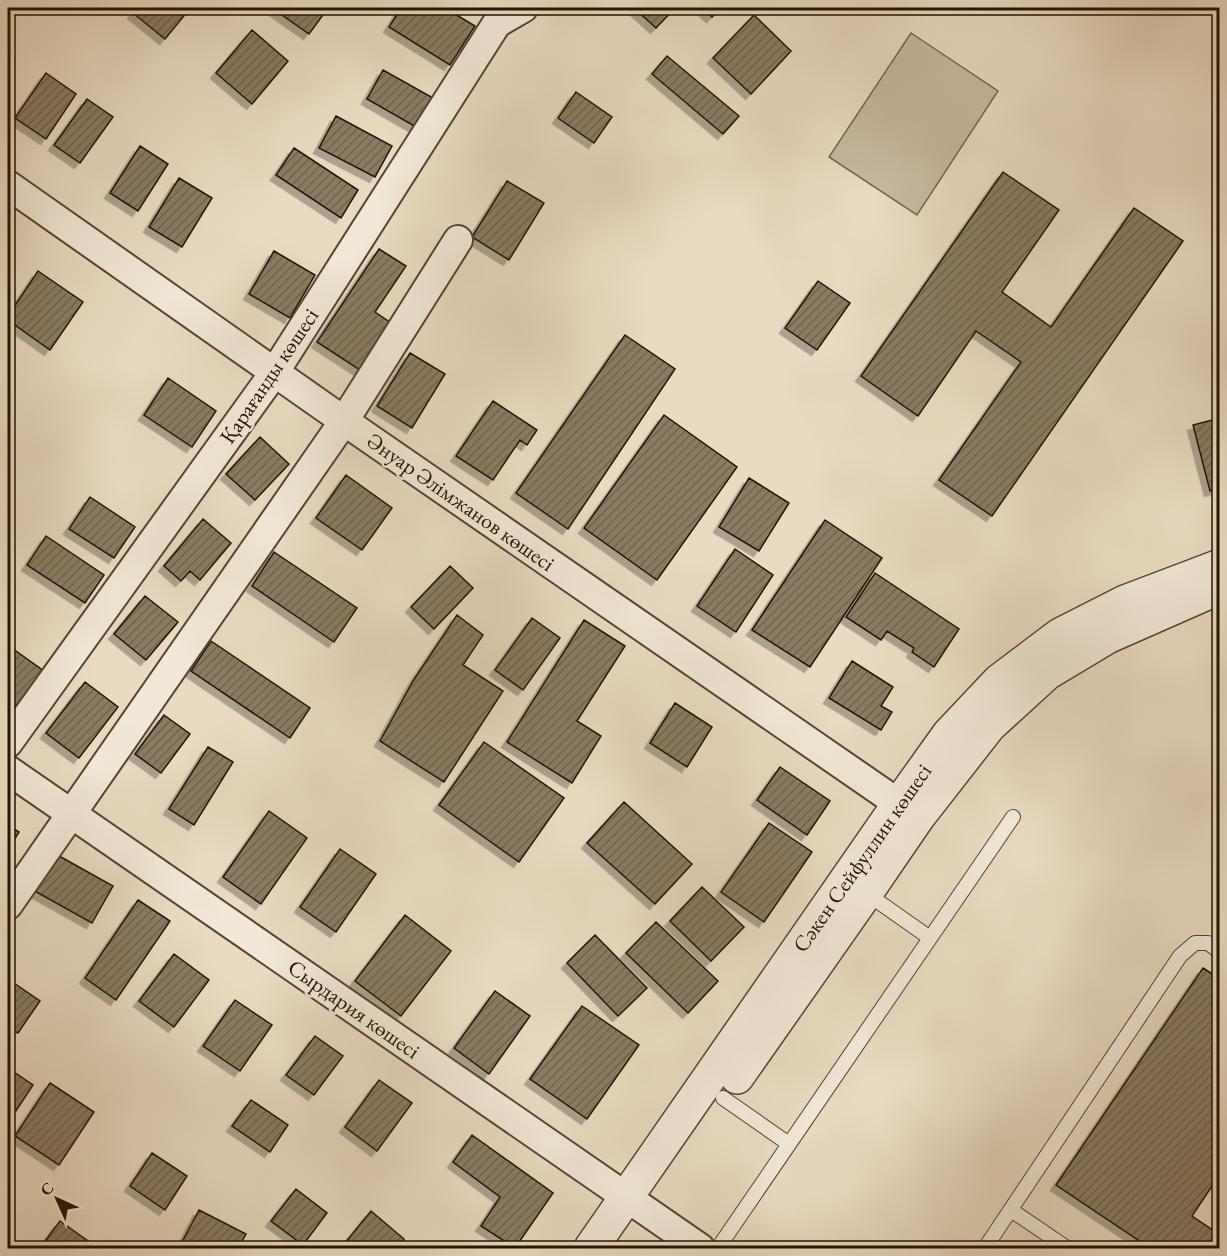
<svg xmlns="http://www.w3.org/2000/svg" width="1227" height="1256" font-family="'EB Garamond',serif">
	<defs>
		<pattern id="building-hatch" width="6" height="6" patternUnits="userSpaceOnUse" patternTransform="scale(1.5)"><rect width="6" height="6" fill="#897b64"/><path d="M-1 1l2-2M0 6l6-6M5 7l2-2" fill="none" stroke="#706450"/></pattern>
		<filter id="shadow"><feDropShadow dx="-5.5" dy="5.5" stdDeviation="0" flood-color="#0004"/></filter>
	</defs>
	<rect width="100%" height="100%" fill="#e9dbc1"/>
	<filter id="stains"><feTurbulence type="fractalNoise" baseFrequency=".00333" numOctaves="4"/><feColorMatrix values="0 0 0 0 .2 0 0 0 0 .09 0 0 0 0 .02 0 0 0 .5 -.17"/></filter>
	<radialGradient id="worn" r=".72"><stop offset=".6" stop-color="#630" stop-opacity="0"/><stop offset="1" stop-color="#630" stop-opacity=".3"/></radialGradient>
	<path fill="#c7b9a0" stroke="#746650" stroke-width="1.5" d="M911,33L998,91L917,215L829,157Z"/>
	<path fill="url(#building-hatch)" stroke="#221300" stroke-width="1.5" filter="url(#shadow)" d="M138,8H184L188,11L165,39L133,13Z
		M272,8H328L309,34Z
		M401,8H445L475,26L450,65L389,27Z
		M634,8H675L656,28Z
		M702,8H721L712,17Z
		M754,15L791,51L751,94L713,58Z
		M252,30L288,61L252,104L216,73Z
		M8,43L14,48L8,56Z
		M667,56L739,116L723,134L652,74Z
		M383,70L433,98L416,127L367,99Z
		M46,73L76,94L46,139L15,118Z
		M576,92L612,117L594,143L558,118Z
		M87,99L113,117L80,163L54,145Z
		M336,116L392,146L375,177L319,148Z
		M140,146L168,164L138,211L110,193Z
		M294,148L358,190L341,218L276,175Z
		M1003,172L1059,210L1002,292L1051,327L1134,208L1183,241L992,516L939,480L1021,362L976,331L918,416L861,376Z
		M179,178L212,198L182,247L149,227Z
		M507,181L544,203L509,260L472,237Z
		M379,249L406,266L375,312L397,327L366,374L317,342Z
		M274,251L315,275L290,318L249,294Z
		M38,271L83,302L50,350L8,320V316Z
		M818,281L850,303L817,350L785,328Z
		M625,335L675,369L568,529L516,493Z
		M410,353L445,374L412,428L377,406Z
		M168,378L216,411L192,447L144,415Z
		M493,401L537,430L527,445L520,440L493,480L456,456Z
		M664,415L737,467L657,580L584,528Z
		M1220,418V489L1210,491L1193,425Z
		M260,437L289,464L255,500L226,474Z
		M346,475L392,508L362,550L316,518Z
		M749,478L789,503L759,551L719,527Z
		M90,497L135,527L114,558L69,529Z
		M203,519L231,543L200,580L190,571L181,581L164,566Z
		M825,520L882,558L810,667L752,630Z
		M46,536L104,575L85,603L27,565Z
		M735,549L773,575L736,632L697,606Z
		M274,552L357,608L334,642L252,586Z
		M450,566L473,588L434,629L411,607Z
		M875,573L959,629L934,667L912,652L914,648L887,631L881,640L846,617Z
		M145,596L178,622L146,660L114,634Z
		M457,615L483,635L463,665L503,691L444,782L380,741L413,681Z
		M532,618L560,638L523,690L495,670Z
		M584,620L625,646L577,721L601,736L572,783L507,742Z
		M211,641L310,708L290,738L191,671Z
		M9,646L48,674L19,714L8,706V649Z
		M852,661L893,687L881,706L892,712L881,730L829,698Z
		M85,682L118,707L79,758L46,733Z
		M675,703L712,727L687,767L650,743Z
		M164,715L190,734L161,773L135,754Z
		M484,742L564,798L519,862L439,805Z
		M208,747L233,762L194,825L169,809Z
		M780,767L830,801L807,835L757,800Z
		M624,802L692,864L655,904L587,843Z
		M269,811L307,838L261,904L223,877Z
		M769,823L812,852L764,922L721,892Z
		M8,825L19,832L8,850Z
		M340,849L376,874L336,932L300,907Z
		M52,852L113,886L92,923L31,889Z
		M702,887L744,927L711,961L670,921Z
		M138,900L170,921L116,1000L85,978Z
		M405,915L451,951L401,1016L355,981Z
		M656,922L718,981L688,1013L626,953Z
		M595,935L647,988L618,1016L567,963Z
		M174,954L209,980L174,1027L139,1001Z
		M1203,968L1220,979V1174L1192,1216L1220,1235V1248H1150L1056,1185Z
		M8,979L40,1001L18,1033L8,1026Z
		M495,991L530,1016L489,1074L454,1048Z
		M235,1000L272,1025L240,1071L203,1046Z
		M582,1006L639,1045L587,1119L530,1079Z
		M315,1036L343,1056L314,1095L286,1075Z
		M8,1068L33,1085L8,1123Z
		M379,1080L412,1103L377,1151L345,1127Z
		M50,1083L94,1112L59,1165L15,1136Z
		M251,1100L288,1125L270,1152L232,1126Z
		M472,1135L553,1193L515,1248L481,1226L500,1197L453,1162Z
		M152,1153L187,1176L165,1210L130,1186Z
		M296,1189L327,1213L303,1245L271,1221Z
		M199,1210L246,1234L238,1248H190L181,1244Z
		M371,1211L404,1239L397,1248H341Z
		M60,1221L98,1248H40Z"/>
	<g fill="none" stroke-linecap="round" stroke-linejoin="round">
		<g stroke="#544530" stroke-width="16">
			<path id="service" d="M866,893L930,938
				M723,1098L789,1144
				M1011,1210L1067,1248
				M718,1248L1013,817
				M985,1248L1180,956L1195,943H1208L1220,952"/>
		</g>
		<g stroke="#544530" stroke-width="32">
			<path id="minor" d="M8,185L344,421L918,817
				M8,743L274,373L497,23L523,8
				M8,770L700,1248
				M8,905L344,421L458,240"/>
		</g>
		<g stroke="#544530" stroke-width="36">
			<path id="tertiary" d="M737,1077L866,893L918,817L989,726L1047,673L1107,637L1207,593
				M591,1248L899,804L949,734L999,681L1060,635L1125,602L1220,566"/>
		</g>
		<use href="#service" stroke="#f1e8d7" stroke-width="14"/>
		<use href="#minor" stroke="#f1e8d7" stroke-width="28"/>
		<use href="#tertiary" stroke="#f1e8d7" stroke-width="33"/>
	</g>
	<g text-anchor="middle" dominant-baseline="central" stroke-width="4.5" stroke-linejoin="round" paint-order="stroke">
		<g font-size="22" fill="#221300" stroke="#f1e8d7">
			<text transform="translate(269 376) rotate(-56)">Қарағанды көшесі</text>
			<text transform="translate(461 502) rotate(35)">Әнуар Әлімжанов көшесі</text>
			<text transform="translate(862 858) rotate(-55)">Сәкен Сейфуллин көшесі</text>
			<text transform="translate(354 1009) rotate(35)">Сырдария көшесі</text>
		</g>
	</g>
	<rect width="1227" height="1256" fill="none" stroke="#e9dbc1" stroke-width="30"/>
	<rect x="9" y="9" width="1209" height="1238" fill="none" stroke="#221300" stroke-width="3"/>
	<rect x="15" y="15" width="1197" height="1226" fill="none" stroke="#221300" stroke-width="1.5"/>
	<g transform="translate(57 1199) rotate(315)" stroke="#f1e8d7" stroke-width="4.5" paint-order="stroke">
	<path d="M0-4.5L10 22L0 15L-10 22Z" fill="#221300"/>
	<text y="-9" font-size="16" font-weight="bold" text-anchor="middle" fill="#221300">С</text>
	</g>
	<rect width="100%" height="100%" filter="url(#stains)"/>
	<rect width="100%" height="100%" fill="url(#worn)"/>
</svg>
